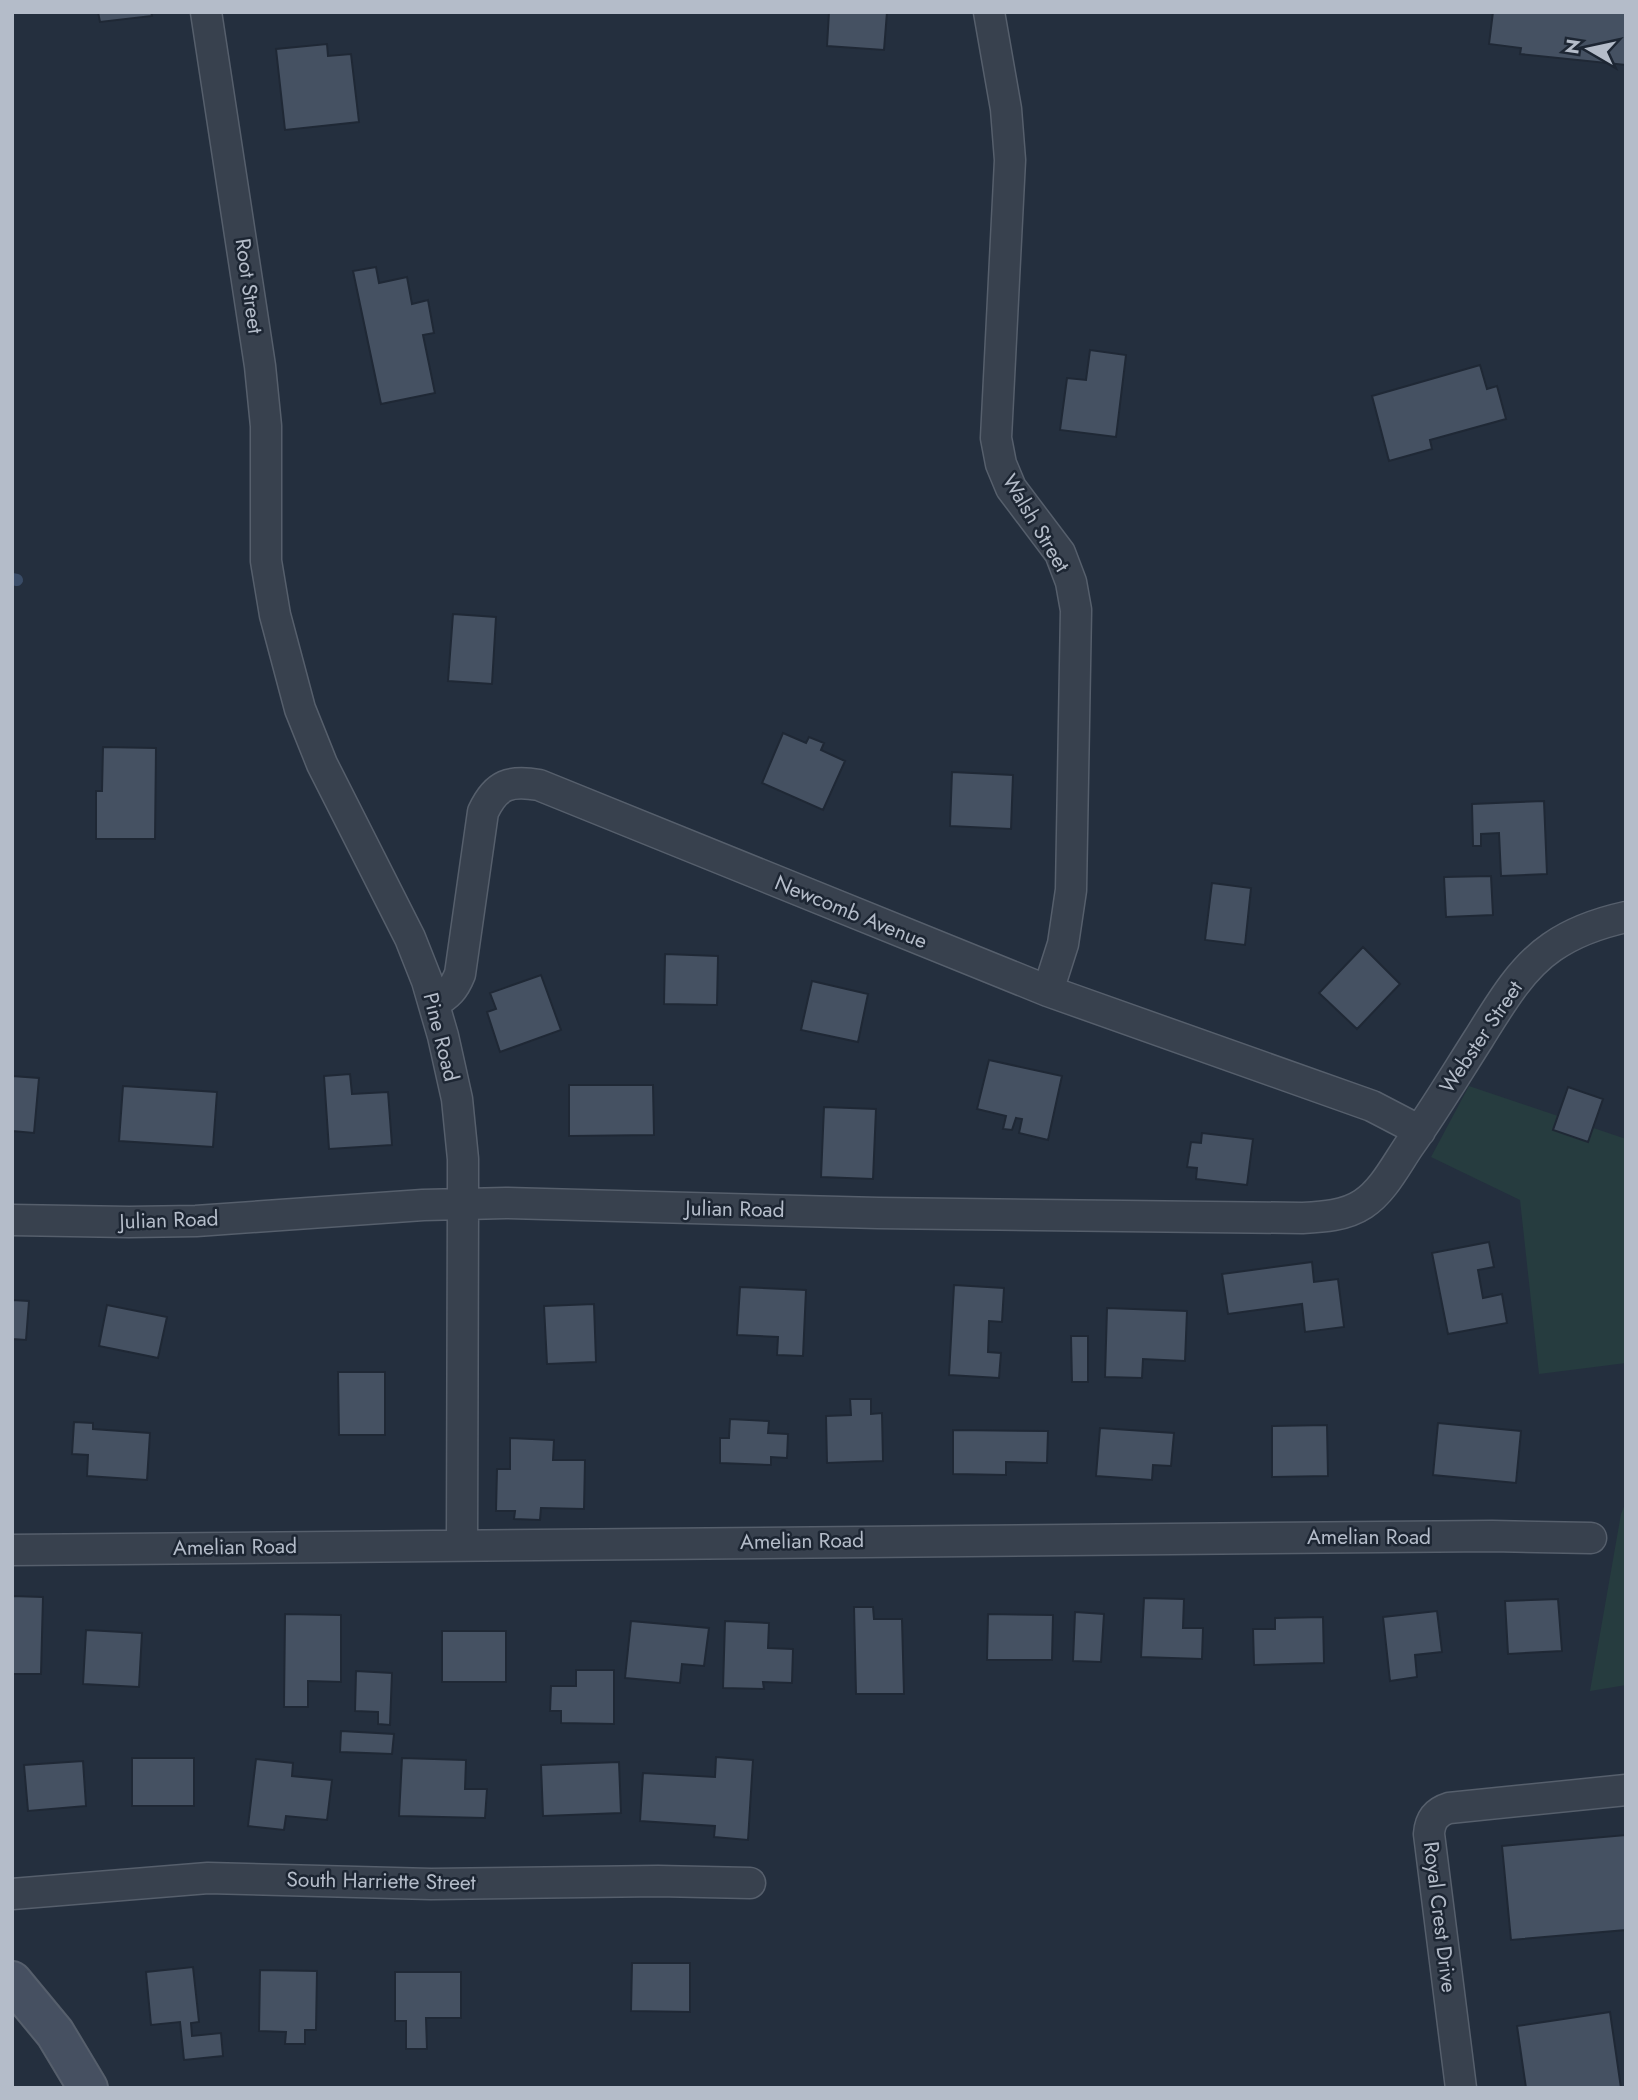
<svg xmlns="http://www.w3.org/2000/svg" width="1638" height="2100" font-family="Jost,sans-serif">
	<rect width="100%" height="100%" fill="#242f3e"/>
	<path fill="#263c3f" d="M1469,1086L1626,1139V1363L1539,1374L1520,1200L1431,1157Z
		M1626,1502V1685L1590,1691L1621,1514Z"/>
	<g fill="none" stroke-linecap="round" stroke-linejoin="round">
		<path stroke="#394c67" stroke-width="12" d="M12,579L17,580"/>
	</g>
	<path fill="#455162" stroke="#1f2835" stroke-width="2" d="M98,12H151L152,16L100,22Z
		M829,12H887L884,50L827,46Z
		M1493,12L1626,13V65L1520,54L1521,48L1489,44Z
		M327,44L328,56L351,54L359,122L285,130L276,49Z
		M376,267L379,283L407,277L412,304L428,300L434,333L423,335L435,393L381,404L353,271Z
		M1090,350L1126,355L1116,437L1060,430L1067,378L1086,380Z
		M1480,365L1487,389L1497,386L1506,419L1430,440L1432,449L1389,461L1372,396Z
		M453,614L496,617L492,684L448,681Z
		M783,733L806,743L809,737L824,743L821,750L845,761L823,810L762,783Z
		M103,747L156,748L155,839H96V791H102Z
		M952,772L1013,775L1011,829L950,826Z
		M1544,801L1547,874L1501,876L1499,833L1481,834V846H1473L1472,804Z
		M1491,876L1493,915L1446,917L1444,877Z
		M1212,883L1251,888L1245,945L1205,940Z
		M1363,947L1400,984L1357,1029L1319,993Z
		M665,954L718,956L717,1005L664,1004Z
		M541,975L561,1030L500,1052L487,1012L496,1009L490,993Z
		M812,981L868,994L858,1042L801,1030Z
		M989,1060L1062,1076L1048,1140L1019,1133L1022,1119L1016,1118L1012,1130L1003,1129L1006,1116L977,1109Z
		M350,1074L352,1094L388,1092L392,1145L329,1149L324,1076Z
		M12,1076L39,1078L34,1133L12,1131Z
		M569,1085H653L654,1135L569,1136Z
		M123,1086L217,1092L213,1147L119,1141Z
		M1568,1087L1603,1099L1588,1142L1553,1130Z
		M824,1107L876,1109L873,1179L821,1177Z
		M1202,1133L1253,1139L1247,1185L1196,1179L1197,1168L1187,1167L1191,1142L1201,1143Z
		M1489,1242L1494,1267L1478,1270L1483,1298L1502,1294L1507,1323L1448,1334L1432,1253Z
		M1312,1262L1314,1282L1338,1279L1344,1327L1305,1332L1302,1304L1228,1314L1222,1274Z
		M954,1285L1004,1288L1002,1322L989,1321L988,1352L1001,1353L999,1378L949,1375Z
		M740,1287L806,1290L803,1356L777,1355L778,1337L737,1335Z
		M12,1300L29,1301L26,1340L12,1339Z
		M594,1304L596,1362L547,1364L544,1306Z
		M107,1305L167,1317L158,1358L99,1346Z
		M1107,1308L1187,1311L1185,1361L1143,1359L1142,1378L1105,1377Z
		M1071,1336H1088V1382H1072Z
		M338,1372H385V1435H339Z
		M850,1399H871V1414L882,1413L883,1461L827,1463L826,1416L851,1415Z
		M730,1419L769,1421L768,1433L788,1434L787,1458L771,1457V1465L720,1463V1438H729Z
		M74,1422L93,1423V1429L150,1433L147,1480L87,1476L88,1455L72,1454Z
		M1438,1423L1521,1431L1516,1483L1433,1475Z
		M1327,1425L1328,1476L1272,1477V1426Z
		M1100,1428L1174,1433L1171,1466L1153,1465L1152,1480L1096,1476Z
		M953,1430L1048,1431L1047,1463L1006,1462V1475L953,1474Z
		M510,1438L554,1440L553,1460H585L584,1509L541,1508L540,1520L514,1519L515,1511H496L497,1469H510Z
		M12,1596L43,1597L41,1674H12Z
		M1144,1598L1184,1599L1183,1628H1203L1202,1659L1141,1657Z
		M1558,1599L1562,1651L1508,1654L1505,1601Z
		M854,1607H873L874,1619H902L904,1694H856Z
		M1437,1611L1442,1652L1415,1655L1417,1677L1390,1681L1383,1617Z
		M1075,1612L1104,1614L1101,1662L1073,1661Z
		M285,1614L341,1615V1682L308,1681V1707H284Z
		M988,1614L1053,1615L1052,1660H987Z
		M1323,1617L1324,1663L1254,1665L1253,1629H1275V1618Z
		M631,1621L709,1628L704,1666L682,1664L680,1683L625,1678Z
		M725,1621L769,1623L768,1648L793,1649L792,1683L763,1682L764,1689L723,1688Z
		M86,1630L142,1633L139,1687L83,1684Z
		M442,1631H506V1682H442Z
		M576,1670H614V1724L561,1723V1711H550L551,1686H576Z
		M356,1671L392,1673L390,1725L378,1724V1712L355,1711Z
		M341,1731L394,1734L392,1754L340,1752Z
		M716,1757L753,1760L748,1840L714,1837L715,1826L640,1821L643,1773L715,1777Z
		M132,1758H194V1806H132Z
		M402,1758L466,1760L465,1789H487L485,1818L399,1816Z
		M256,1759L293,1763L292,1776L332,1780L327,1820L286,1816L284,1830L248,1826Z
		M83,1761L86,1806L28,1811L24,1765Z
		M619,1762L621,1813L543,1816L541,1765Z
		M1626,1835V1930L1511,1940L1502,1846Z
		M632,1963H690V2012L631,2011Z
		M193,1967L199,2022L191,2023L192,2036L221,2033L223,2056L184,2060L180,2022L151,2025L146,1972Z
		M260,1970L317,1971L316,2030H305V2044H285L286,2032L259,2031Z
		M395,1972H461V2018H426L427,2049H406V2021H395Z
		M1610,2012L1621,2088H1526L1517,2026Z"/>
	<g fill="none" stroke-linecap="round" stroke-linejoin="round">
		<g stroke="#565f6c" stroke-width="33">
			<path id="street" d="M206,12L260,366L266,426V561L275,615L300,709L322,764L410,938L427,981L443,1036L457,1099L463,1159V1204L462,1545
				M989,12L1006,109L1010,160L996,438L1001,464L1011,488L1060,553L1071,582L1076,610L1071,890L1063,944L1048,991
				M434,1003C448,995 454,989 460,974L483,812C496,784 510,780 539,785L1048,991L1372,1106L1420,1131
				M12,1220L129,1222L196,1221L423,1205L506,1203L878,1213L1302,1218C1322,1217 1345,1216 1363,1204C1383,1191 1396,1165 1409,1146C1434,1111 1456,1074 1479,1038C1499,1006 1520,969 1552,947C1575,931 1599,923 1626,917
				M12,1550L1492,1536L1591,1538
				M12,1894L208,1878L431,1884L658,1881L750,1883
				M1461,2088L1429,1834C1430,1820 1436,1812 1449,1808L1626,1790"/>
		</g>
		<g stroke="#565f6c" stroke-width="42">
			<path id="secondary" d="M12,1981L55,2033L88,2088"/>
		</g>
		<use href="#street" stroke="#38414e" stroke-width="30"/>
		<use href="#secondary" stroke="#465061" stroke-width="38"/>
	</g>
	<g text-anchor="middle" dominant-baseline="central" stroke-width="5" stroke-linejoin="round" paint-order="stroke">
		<g font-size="21" fill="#b4bcc9" stroke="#1d2633">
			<text transform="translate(249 286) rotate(82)">Root Street</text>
			<text transform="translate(1036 523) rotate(59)">Walsh Street</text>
			<text transform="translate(851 912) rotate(22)">Newcomb Avenue</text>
			<text transform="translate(441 1037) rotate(76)">Pine Road</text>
			<text transform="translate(1481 1037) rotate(-56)">Webster Street</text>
			<text transform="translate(735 1209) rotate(1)">Julian Road</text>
			<text transform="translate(169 1220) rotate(-2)">Julian Road</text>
			<text x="1369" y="1537">Amelian Road</text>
			<text transform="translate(802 1541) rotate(-1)">Amelian Road</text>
			<text transform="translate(235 1547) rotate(-1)">Amelian Road</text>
			<text transform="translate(381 1881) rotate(1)">South Harriette Street</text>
			<text transform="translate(1440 1917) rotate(83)">Royal Crest Drive</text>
		</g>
	</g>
	<rect width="1638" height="2100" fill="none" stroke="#b4bcc9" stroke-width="28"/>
	<g transform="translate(1589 49) rotate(279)" stroke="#1d2633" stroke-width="5" paint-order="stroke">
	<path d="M0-5L12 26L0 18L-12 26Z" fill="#b4bcc9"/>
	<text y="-10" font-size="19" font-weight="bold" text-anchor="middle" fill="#b4bcc9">N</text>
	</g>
</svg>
